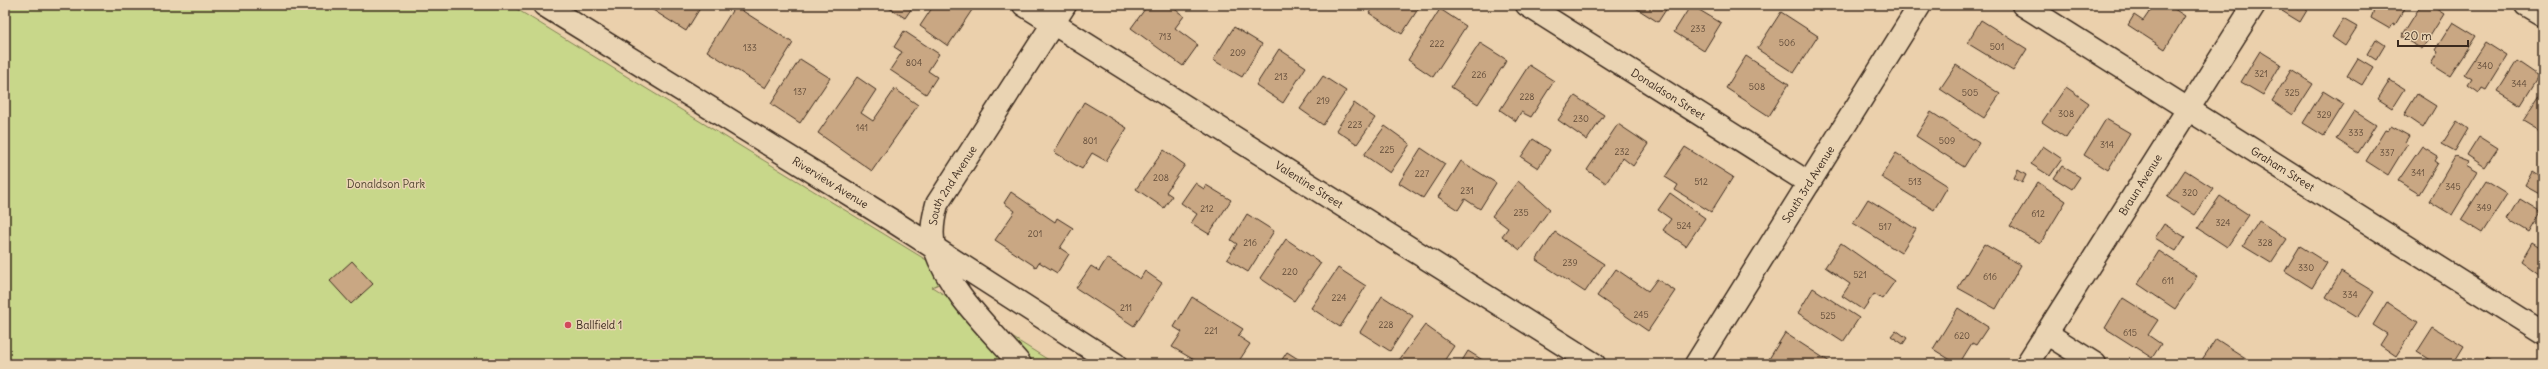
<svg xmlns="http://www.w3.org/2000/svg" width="2548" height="369" font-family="Delius,sans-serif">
	<rect width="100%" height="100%" fill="#ebd0ac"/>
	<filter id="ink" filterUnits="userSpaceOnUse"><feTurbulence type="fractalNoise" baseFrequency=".025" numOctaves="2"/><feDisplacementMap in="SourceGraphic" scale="8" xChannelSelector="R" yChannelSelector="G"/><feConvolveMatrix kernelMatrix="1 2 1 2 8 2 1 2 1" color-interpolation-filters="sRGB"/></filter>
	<g filter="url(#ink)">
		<path fill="#c8d78a" stroke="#828054" d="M5,5H510L946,272L939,284L932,287L1055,364H5Z"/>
		<path fill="#c9a783" stroke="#3b2a1e" d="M645,5H702L686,31Z
			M891,5H914L905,18L889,8Z
			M934,5H964L972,10L948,46L920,26Z
			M1148,5H1169L1184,16L1175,28L1198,45L1183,66L1131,28Z
			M1374,5H1420V6L1402,34L1369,13Z
			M1631,5H1669L1658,22Z
			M1691,5L1721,23L1704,51L1674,32Z
			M2154,5H2168L2185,16L2165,49L2128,25L2134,15L2143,21Z
			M2286,5H2305L2309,7L2300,22L2282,11Z
			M2376,5H2407L2395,25L2393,24L2390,29L2371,18Z
			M2421,5H2430L2444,14L2422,49L2401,37Z
			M735,6L793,43L765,88L707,51Z
			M1440,9L1466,26L1433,77L1408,60Z
			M1781,12L1818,36L1794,73L1757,49Z
			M2343,19L2357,27L2345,46L2332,37Z
			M1981,20L2027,49L2013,71L1967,43Z
			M2453,22L2476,36L2450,76L2431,64L2438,52L2435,50Z
			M1234,27L1262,44L1242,77L1213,60Z
			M904,31L939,54L928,71L937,77L926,94L890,70L902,52L894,47Z
			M2376,39L2385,45L2376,60L2367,54Z
			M2485,42L2507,56L2486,90L2482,88L2479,93L2468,85L2472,79L2464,74Z
			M1480,43L1507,60L1478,104L1451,87Z
			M1279,49L1306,67L1283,103L1256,85Z
			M2260,51L2281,64L2263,95L2241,82Z
			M1746,56L1789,84L1769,116L1726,88Z
			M2358,58L2373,67L2362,85L2347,76Z
			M800,59L830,78L800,123L771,104Z
			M2517,61L2539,76L2521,105L2498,91Z
			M1529,65L1554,81L1531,117L1521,112L1516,121L1500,110Z
			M1956,65L2000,94L1984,118L1940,89Z
			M2291,70L2313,84L2293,115L2272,101Z
			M1323,76L1346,91L1323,125L1300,109Z
			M857,77L876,90L861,113L873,121L895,89L918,105L872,171L818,133Z
			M2390,80L2404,89L2392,108L2378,99Z
			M2066,87L2089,103L2066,138L2042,122Z
			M2543,90V133L2523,121Z
			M2323,91L2344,104L2324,136L2303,123Z
			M2417,94L2436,106L2423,128L2404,115Z
			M1575,96L1604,115L1587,140L1558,120Z
			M1084,102L1127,128L1106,161L1092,153L1082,169L1054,152Z
			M1354,103L1375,118L1357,144L1336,130Z
			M2354,111L2376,125L2358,153L2336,139Z
			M1931,112L1979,143L1964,167L1916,136Z
			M2106,119L2130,133L2108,170L2084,155Z
			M2457,121L2468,129L2455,151L2442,144Z
			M1618,124L1648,144L1633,166L1623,158L1606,183L1587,170Z
			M1385,126L1410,144L1390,173L1364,155Z
			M2391,126L2409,136L2405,142L2407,144L2388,175L2366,161L2385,130L2388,131Z
			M2479,136L2498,148L2485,167L2467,155Z
			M1533,139L1550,150L1538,168L1521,157Z
			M2043,146L2062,159L2050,176L2031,164Z
			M2422,146L2438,156L2435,161L2438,163L2419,194L2398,181Z
			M1685,147L1733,177L1711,212L1675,190L1678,185L1665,177Z
			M1421,148L1445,164L1423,198L1399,183Z
			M1164,150L1185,165L1166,192L1172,196L1164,208L1136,189Z
			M1896,153L1948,186L1934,210L1881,177Z
			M2455,157L2468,162L2466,165L2478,172L2452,215L2429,201Z
			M1461,161L1496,183L1480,209L1465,199L1458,210L1438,197Z
			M2062,166L2080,177L2072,189L2054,178Z
			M2018,170L2026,175L2022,183L2014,178Z
			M2185,170L2213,188L2195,215L2167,197Z
			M2532,172L2543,179V195L2525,185Z
			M1518,181L1550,209L1520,250L1502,236L1508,228L1492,216Z
			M2486,181L2507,194L2482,233L2461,220Z
			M2038,182L2066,201L2040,244L2010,226Z
			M1195,183L1204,189L1206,185L1231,200L1209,234L1191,223L1197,214L1181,203Z
			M1011,192L1055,222L1057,218L1073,228L1060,248L1069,254L1057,273L1039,262L1036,267L995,240L1015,211L1004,203Z
			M1670,193L1705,218L1686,246L1663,230L1671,219L1658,210Z
			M2220,196L2249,215L2227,247L2198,228Z
			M1868,199L1916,229L1901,253L1853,223Z
			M2520,199L2541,212L2529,232L2508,219Z
			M1247,214L1274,231L1248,272L1227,259L1237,244L1231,240Z
			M2259,221L2287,239L2271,263L2243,246Z
			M2164,224L2185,237L2176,251L2155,238Z
			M1555,232L1604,264L1585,292L1536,260Z
			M1286,239L1321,263L1294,301L1260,278Z
			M2532,242L2543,249V277L2521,261Z
			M1841,243L1895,281L1882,299L1874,294L1863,310L1842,296L1850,284L1825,267Z
			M1984,244L2021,265L1996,309L1958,288Z
			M2300,246L2327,263L2312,288L2285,271Z
			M2159,251L2197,276L2175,309L2138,284Z
			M1107,258L1140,279L1145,271L1162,283L1134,326L1076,288L1091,266L1099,271Z
			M352,261L373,284L351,304L330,281Z
			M1338,268L1366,286L1340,327L1311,308Z
			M1616,269L1648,291L1657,279L1675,291L1648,331L1597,296Z
			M2341,272L2374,292L2358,317L2326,297Z
			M1813,288L1859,318L1843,342L1798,313Z
			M1382,296L1413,316L1390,351L1360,332Z
			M1192,297L1243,329L1238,336L1250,344L1237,364H1201L1172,347L1182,332L1174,327Z
			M2123,298L2158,320L2148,335L2161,344L2152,358L2105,328Z
			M2387,302L2418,322L2396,356L2380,345L2387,334L2373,325Z
			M1958,308L1988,327L1976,345L1972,343L1959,364H1957L1933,349Z
			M1425,325L1454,346L1442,364H1405L1399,360Z
			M2433,327L2464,346L2453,364H2436L2417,352Z
			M1896,330L1907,338L1903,344L1891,336Z
			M1785,333L1833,364H1777L1769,359Z
			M2216,339L2255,364H2199Z
			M1468,351L1489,364H1460Z
			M1287,352L1306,364H1279Z
			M2487,358L2496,364H2484Z
			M2331,359L2339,364H2328Z"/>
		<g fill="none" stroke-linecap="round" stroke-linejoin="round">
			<g stroke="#3b2a1e" stroke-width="25">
				<g id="minor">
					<path id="s1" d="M544,5L891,220L1115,364"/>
					<path id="s2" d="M1024,5L1594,364"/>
					<path id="s3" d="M1527,5L1809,183"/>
					<path id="s4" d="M2023,5L2543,333"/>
					<path d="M2526,5L2543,15"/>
					<path d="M2046,333L2095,364"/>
					<path id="s5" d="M1020,364C991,330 950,293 935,249C930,235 933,219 937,204L1065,5"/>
					<path id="s6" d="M1696,364L1920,5"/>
					<path id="s7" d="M2027,364L2254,5"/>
				</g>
			</g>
			<use href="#minor" stroke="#ead4b3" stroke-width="22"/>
		</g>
	</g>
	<circle fill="#d1495b" stroke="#ead4b3" stroke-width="1.5" cx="568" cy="325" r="4"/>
	<g text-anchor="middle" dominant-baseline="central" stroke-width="3" stroke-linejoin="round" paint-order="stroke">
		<g font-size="9" fill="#5e4937">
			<text x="1698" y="28">233</text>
			<text x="1165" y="36">713</text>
			<text x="1787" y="42">506</text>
			<text x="1437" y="43">222</text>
			<text x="1997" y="46">501</text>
			<text x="750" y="47">133</text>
			<text x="1238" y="52">209</text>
			<text x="914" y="62">804</text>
			<text x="2485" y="65">340</text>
			<text x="2261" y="73">321</text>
			<text x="1479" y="74">226</text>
			<text x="1281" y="76">213</text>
			<text x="2519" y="83">344</text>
			<text x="1757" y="86">508</text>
			<text x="800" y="91">137</text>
			<text x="1970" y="92">505</text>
			<text x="2292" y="92">325</text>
			<text x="1527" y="96">228</text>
			<text x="1323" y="100">219</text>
			<text x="2066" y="113">308</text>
			<text x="2324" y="114">329</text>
			<text x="1581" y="118">230</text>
			<text x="1355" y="124">223</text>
			<text x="862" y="127">141</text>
			<text x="2356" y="132">333</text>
			<text x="1090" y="140">801</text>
			<text x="1947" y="140">509</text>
			<text x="2107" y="144">314</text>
			<text x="1387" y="149">225</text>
			<text x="1622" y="151">232</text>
			<text x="2387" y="152">337</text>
			<text x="2418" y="172">341</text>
			<text x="1422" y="173">227</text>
			<text x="1161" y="177">208</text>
			<text x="1701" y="181">512</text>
			<text x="1915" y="181">513</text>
			<text x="2453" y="186">345</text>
			<text x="1467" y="190">231</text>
			<text x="2190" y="192">320</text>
			<text x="2484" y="207">349</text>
			<text x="1207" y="208">212</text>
			<text x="1521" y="212">235</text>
			<text x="2038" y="213">612</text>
			<text x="2223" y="222">324</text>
			<text x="1684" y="225">524</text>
			<text x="1885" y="226">517</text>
			<text x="1035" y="233">201</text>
			<text x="1250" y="242">216</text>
			<text x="2265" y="242">328</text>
			<text x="1570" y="262">239</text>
			<text x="2306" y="267">330</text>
			<text x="1290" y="271">220</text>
			<text x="1860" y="274">521</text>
			<text x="1990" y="276">616</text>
			<text x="2168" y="280">611</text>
			<text x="2350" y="294">334</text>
			<text x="1339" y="297">224</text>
			<text x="1126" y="307">211</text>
			<text x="1641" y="314">245</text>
			<text x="1828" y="315">525</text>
			<text x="1386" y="324">228</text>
			<text x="1211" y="330">221</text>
			<text x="2130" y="332">615</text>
			<text x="1962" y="335">620</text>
		</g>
		<g font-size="11" fill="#3b2a1e" stroke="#ead4b3">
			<text stroke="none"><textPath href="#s3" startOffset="167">Donaldson Street</textPath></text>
			<text stroke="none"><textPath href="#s4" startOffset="307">Graham Street</textPath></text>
			<text stroke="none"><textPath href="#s1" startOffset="337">Riverview Avenue</textPath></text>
			<text stroke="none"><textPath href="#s2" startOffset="337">Valentine Street</textPath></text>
			<text stroke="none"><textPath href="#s7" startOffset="212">Braun Avenue</textPath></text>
			<text stroke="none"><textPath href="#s6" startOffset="212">South 3rd Avenue</textPath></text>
			<text stroke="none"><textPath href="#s5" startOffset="213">South 2nd Avenue</textPath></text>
		</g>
		<g font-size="11" fill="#50442e" stroke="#ead4b3">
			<text x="386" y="184">Donaldson Park</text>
		</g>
		<g font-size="11" fill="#3b2a1e" stroke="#ead4b3" text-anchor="start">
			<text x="576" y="325">Ballfield 1</text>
		</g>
	</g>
	<rect width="2548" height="369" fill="none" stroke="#ead4b3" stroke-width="20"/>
	<rect x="10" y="10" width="2528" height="349" fill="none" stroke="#3b2a1e" stroke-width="1.5" filter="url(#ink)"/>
	<path d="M2398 40v6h70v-6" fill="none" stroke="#3b2a1e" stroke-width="2"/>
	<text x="2404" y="40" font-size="12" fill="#3b2a1e" stroke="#ead4b3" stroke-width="3" paint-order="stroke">20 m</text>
</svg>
